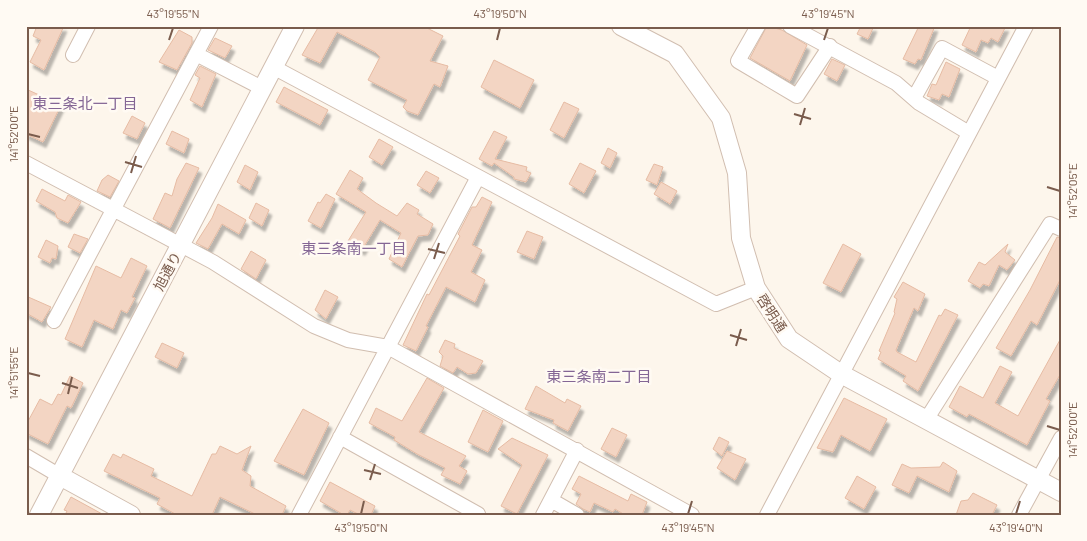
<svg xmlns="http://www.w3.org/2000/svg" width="1087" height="541" font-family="Barlow,'Noto Sans JP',sans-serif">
	<defs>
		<filter id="shadow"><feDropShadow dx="3" dy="5.5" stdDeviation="1" flood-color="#0004"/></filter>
	</defs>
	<rect width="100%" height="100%" fill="#fdf6ec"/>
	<path fill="#f3d5c3" stroke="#e6bba3" filter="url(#shadow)" d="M37,26H64L44,70L30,62L41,40L33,36Z
		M319,26H423L443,36L430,61L448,66L440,87L434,84L418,115L407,111L403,107L407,100L368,80L380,57L375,52L337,32L320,63L302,55Z
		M767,26L782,30L807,45L790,81L750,58Z
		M861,26H874L868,39L857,34Z
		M919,26H935L921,60L918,59L915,64L903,59Z
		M971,26H1006L998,42L991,38L988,43L981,40L976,52L962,45Z
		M179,30L192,37V43L177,70L159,62Z
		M215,38L232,46L225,58L208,50Z
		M832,59L845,65L837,81L824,74Z
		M494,60L534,80L520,108L481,87Z
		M946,62L960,69L949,97L942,94L939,100L927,96L932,84L936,85Z
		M200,66L216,74L202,107L190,100L200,78L195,75Z
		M284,87L328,110L320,125L276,102Z
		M26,89L61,105L43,142L26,134Z
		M564,102L579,109L564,138L550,130Z
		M132,116L145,123L137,139L123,133Z
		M172,131L189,139L184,153L166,144Z
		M494,131L507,137L495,159L527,167L526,171L531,173L526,182L514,179V177L494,163L492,166L479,159Z
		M379,139L393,147L382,165L369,157Z
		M608,148L617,153L610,168L601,163Z
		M186,163L199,168L170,228L153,219L165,193L172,196L177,179Z
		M580,163L596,171L584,193L569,184Z
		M654,164L663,167L657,185L646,180Z
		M245,165L258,172L250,190L237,182Z
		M350,170L363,178L357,189L376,203L397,216L407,203L419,210L417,214L433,224L428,235L418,236L402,267L389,259L401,233L380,220L362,250L348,241L366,212L336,194Z
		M426,171L439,178L430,193L417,185Z
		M108,175L119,181L110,197L97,191L102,180Z
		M661,182L677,191L670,204L654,194Z
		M42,189L65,201L68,195L81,202L68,223L57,218L55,212L36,201Z
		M326,194L335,199L321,228L308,221L318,202L320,203Z
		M482,197L492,202L472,245L482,250L471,272L485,280L475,302L446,287L426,326L428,327L416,351L403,345L427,294L429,295L460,236L458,234L472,207H476Z
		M256,203L269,210L262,226L249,218Z
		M218,204L246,220L239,234L222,224L208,249L196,243L212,218Z
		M527,231L543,237L534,259L517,252Z
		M74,234L88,239L80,253L68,247Z
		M1057,237L1061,238V278L1037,325L1031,321L1011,356L996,348L1030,290Z
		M46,240L58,246L56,259L52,258L50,263L38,257Z
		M843,244L861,254L841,292L823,283Z
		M1008,244L1005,252L1015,260L1007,270L999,265L989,286L983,284L980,288L968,281L979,262L985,265Z
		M251,251L266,260L256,279L241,269Z
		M131,258L147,266L132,297L135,298L127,313L121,310L113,329L94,320L82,347L65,339L96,266L121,278Z
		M903,282L925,294L918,311L914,308L896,350L897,352L916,362L939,315L941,316L945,309L958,315L918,391L903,381L906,376L878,359L881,352L879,351L895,313L894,312L897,299L894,297Z
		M325,290L338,297L326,319L315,310Z
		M26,296L51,307L42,322L26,313Z
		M1061,338V373L1046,399L1050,401L1027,445L969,414L967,417L949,407L960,386L983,398L1000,366L1012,372L995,403L1018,416Z
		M445,340L455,344L454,348L483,361L476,373L468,374L457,367L453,373L440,366L443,356L439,352Z
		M162,343L184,353L177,368L155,357Z
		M70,376L83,383L71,408L67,406L48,444L26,433V425L40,399L52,405L58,394L61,395Z
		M427,378L444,388L419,432L466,456L459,466L467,471L460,484L441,475L445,468L417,454L394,440L395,437L369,423L376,408L402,421Z
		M536,386L565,403L567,399L581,406L568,431L553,423L554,420L525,409Z
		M844,398L887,419L870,451L841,435L833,452L817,448Z
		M303,409L329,423L304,475L274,461Z
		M483,410L503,421L488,452L468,442Z
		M612,428L627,435L616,457L601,449Z
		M719,437L729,442L722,456L713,449Z
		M512,438L548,455L517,514L501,506L522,465L498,449Z
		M220,446L237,454L251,446L242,470L251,476L250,486L286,506L282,515H257L220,497L212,515H177L157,504L160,498L104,471L113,454L121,458L123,454L154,469L151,476L192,496L212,454H216Z
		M727,451L746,459L735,480L717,468Z
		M943,462L957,471L949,492L917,476L909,493L892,485L902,464L911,468L940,467Z
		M579,476L628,501L631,494L647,502L642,515H625L615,509L613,512L594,503L590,512L583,509L576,504L581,494L572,489Z
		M857,476L876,487L864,509L845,498Z
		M330,482L375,506L371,515H360L350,510L347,515H344L320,501Z
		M973,493L997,505L992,515H956L961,501L968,500Z
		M71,497L104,515H65L67,511L64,510Z"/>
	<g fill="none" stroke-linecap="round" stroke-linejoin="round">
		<g stroke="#d1beb0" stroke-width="16">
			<path id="minor" d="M758,26L738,61L797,96L830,46
				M790,26L896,83L919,103L969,133
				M196,54L262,88
				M73,55L88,26
				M273,67L716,304L756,288
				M914,98L942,48L998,78
				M26,163L213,262L314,326L348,340L388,347L692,515
				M54,321L211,26
				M926,420L1050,224L1061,229
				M340,437L478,514
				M26,456L60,476
				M551,500L577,515
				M299,515L478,177
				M543,515L577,450
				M767,515L1026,26
				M1019,515L1061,438"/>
		</g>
		<g stroke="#d1beb0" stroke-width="20">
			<path id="tertiary" d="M621,26L675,54L721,118L737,173L741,238L756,288L789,339L841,374L1061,492
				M60,476L131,515
				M39,515L295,26"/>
		</g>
		<use href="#minor" stroke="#fff" stroke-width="14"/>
		<use href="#tertiary" stroke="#fff" stroke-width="18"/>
	</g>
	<path fill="none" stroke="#7a5c4d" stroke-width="2" d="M169,40L173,28M497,40L500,28M824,40L828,28M794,114L811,119M800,125L805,108M28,134L40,137M125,162L142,167M131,173L136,156M1047,187L1060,191M428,249L445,253M434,259L439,243M730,335L747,340M736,346L741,329M28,373L40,376M62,383L78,388M68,394L72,377M1047,426L1060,430M364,470L381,474M370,480L375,464M361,514L364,501M688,514L692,501M1016,514L1020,501"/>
	<g text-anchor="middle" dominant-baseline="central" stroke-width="5" stroke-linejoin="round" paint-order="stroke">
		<g font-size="14" fill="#7a5c4d" stroke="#fffaf3">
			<text transform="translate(167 271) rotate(-62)">旭通り</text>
			<text transform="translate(772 313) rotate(57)">啓明通</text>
		</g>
		<g font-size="15" fill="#846695" stroke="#fffaf3">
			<text x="85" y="103">東三条北一丁目</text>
			<text x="354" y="248">東三条南一丁目</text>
			<text x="599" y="376">東三条南二丁目</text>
		</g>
	</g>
	<rect width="1087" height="541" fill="none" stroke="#fffaf3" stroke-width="55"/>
	<rect x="28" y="28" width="1032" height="486" fill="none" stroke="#7a5c4d" stroke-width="2"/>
	<g font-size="12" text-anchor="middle" fill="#7a5c4d">
		<text x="173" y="18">43°19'55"N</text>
		<text x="500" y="18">43°19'50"N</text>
		<text x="828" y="18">43°19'45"N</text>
		<text transform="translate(14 134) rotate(-90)" y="4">141°52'00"E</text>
		<text transform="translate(1073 191) rotate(-90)" y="4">141°52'05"E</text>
		<text transform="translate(14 373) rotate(-90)" y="4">141°51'55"E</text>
		<text transform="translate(1073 430) rotate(-90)" y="4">141°52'00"E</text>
		<text x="361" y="532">43°19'50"N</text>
		<text x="688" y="532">43°19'45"N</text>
		<text x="1016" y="532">43°19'40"N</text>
	</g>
</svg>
